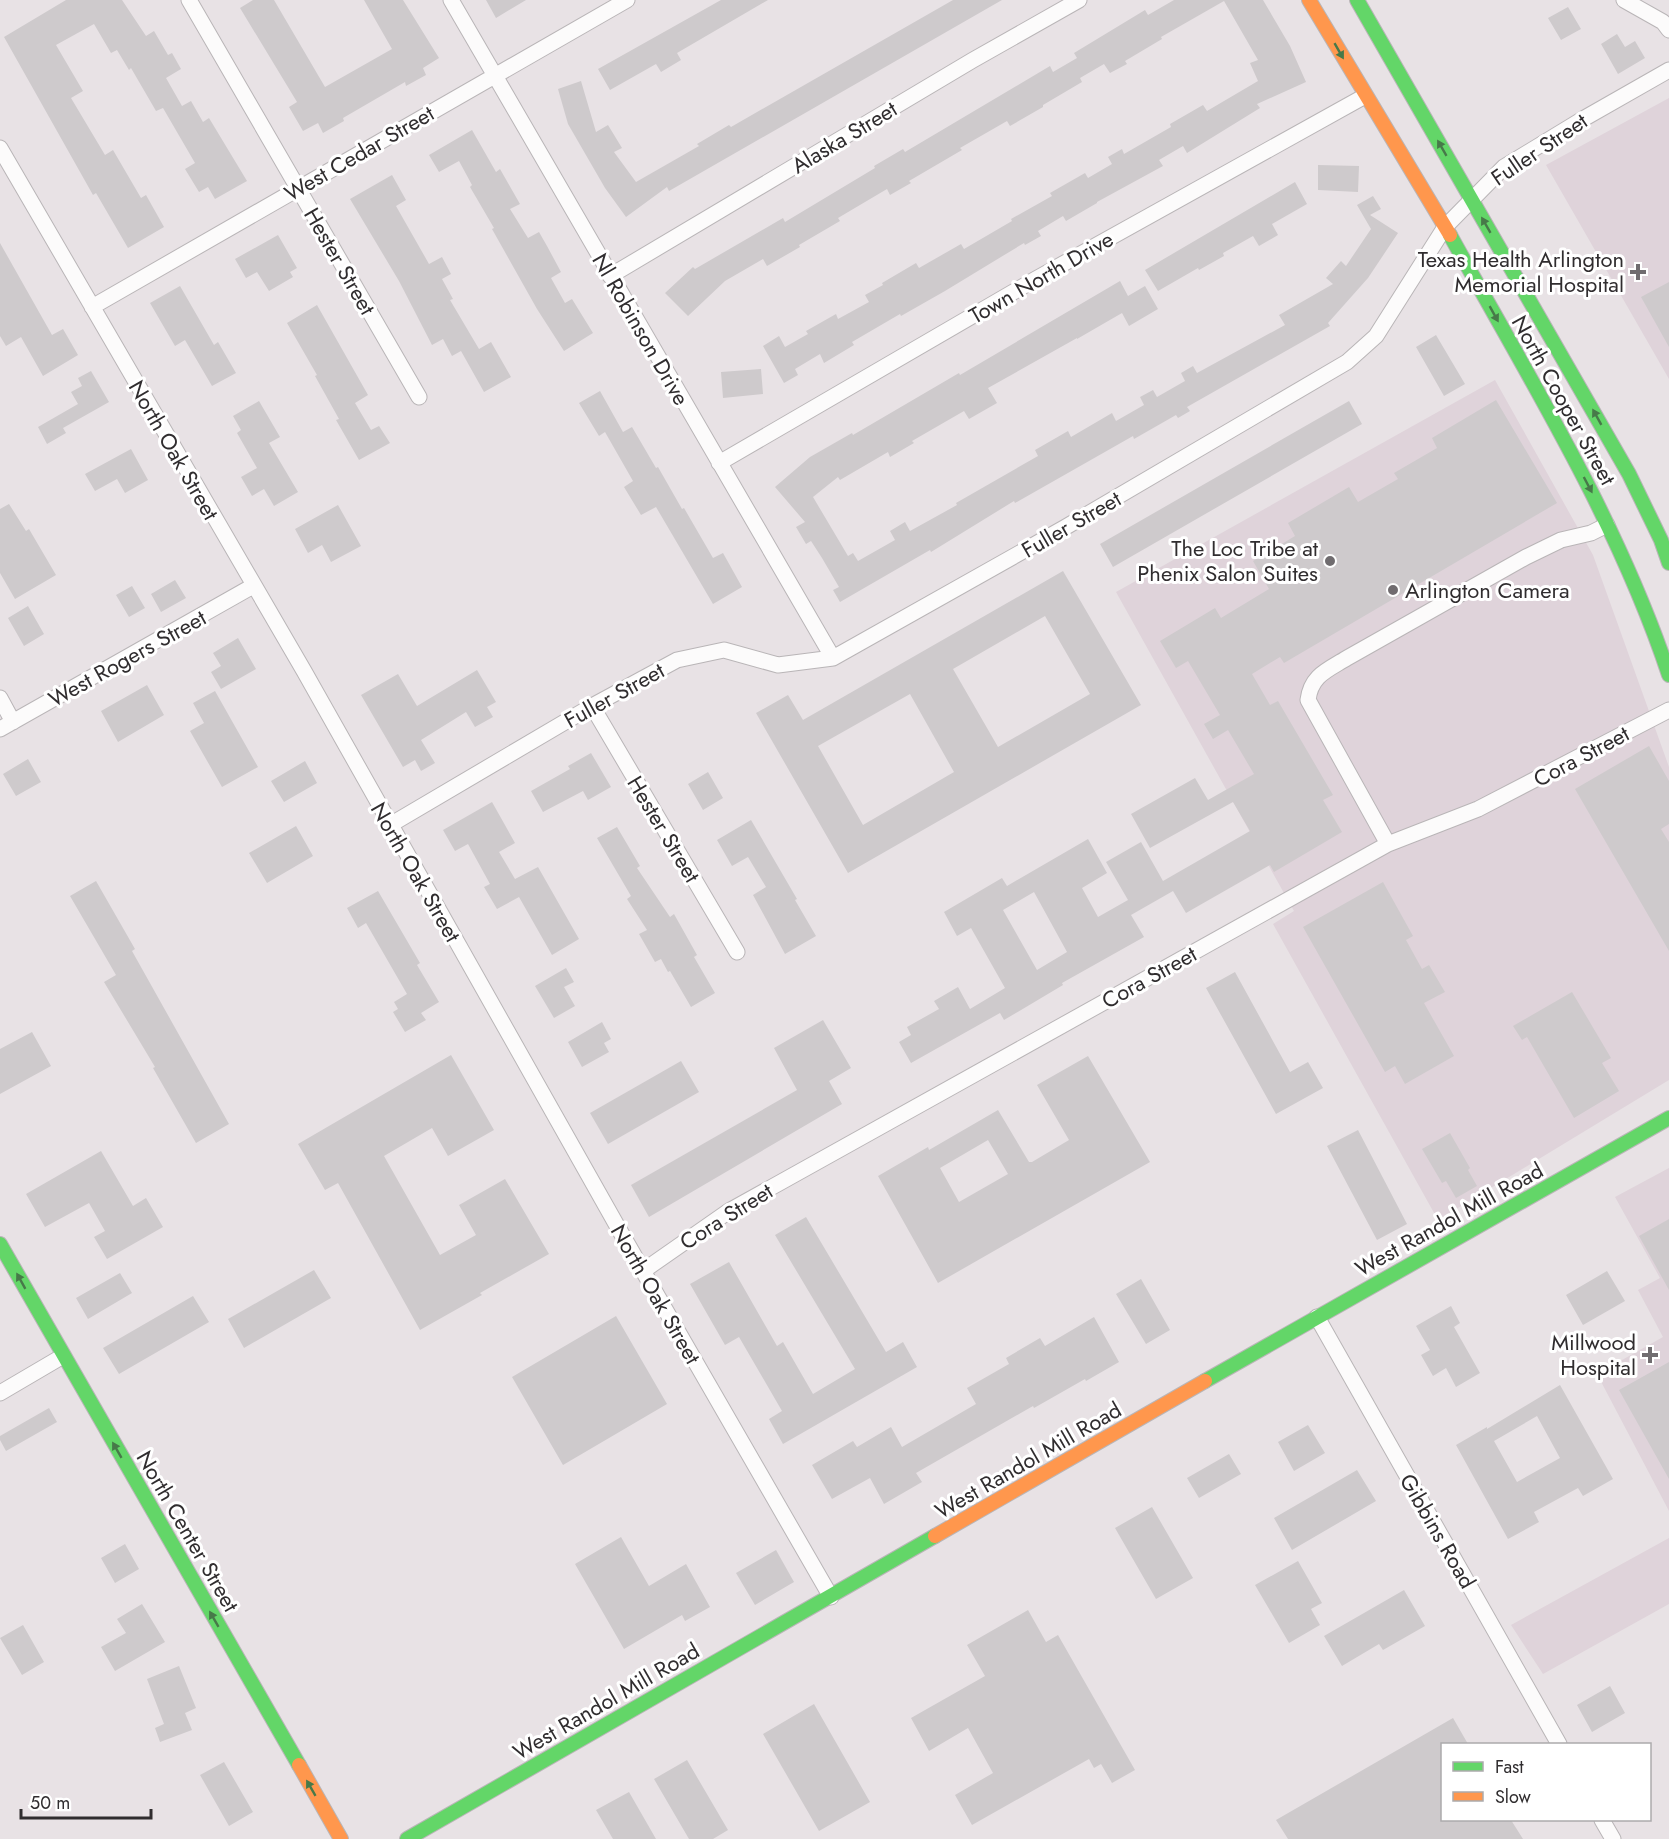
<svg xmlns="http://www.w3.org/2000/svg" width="1669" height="1839" font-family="Jost,sans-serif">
	<rect width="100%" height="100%" fill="#e8e2e5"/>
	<path fill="#dfd3da" d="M1669,98V379L1546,165Z
		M1495,380L1593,555L1669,767V1080L1438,1220L1273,924L1294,911L1116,592Z
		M1669,1168V1511L1597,1374L1663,1337L1638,1290L1660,1278L1615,1197Z
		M1669,1538V1604L1543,1674L1511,1625Z"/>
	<path fill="#cecacc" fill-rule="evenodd" d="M66,0H122L146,36L154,31L168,55L172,53L181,69L166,78L182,106L191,101L203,122L209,118L247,181L215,199L208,187L199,192L185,169L195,163L163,108L156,111L131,68L129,70L117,50L111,53L94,24L56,45L83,91L71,98L105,155L113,150L141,198L146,195L164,227L128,248L96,193L93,195L4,37Z
		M253,0H274L325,87L392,49L364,0H403L439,58L423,68L426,75L406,86L405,82L343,118L344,121L323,133L318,123L303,131L289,107L297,102L240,8Z
		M486,0H526L496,18Z
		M721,0H768L677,53L681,60L661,72L656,64L610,90L598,69Z
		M953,0H1002L669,191L667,187L626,217L605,188L568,124L558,89L581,81L596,132L608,125L622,148L614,152L636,182L699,146L697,144L729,125L731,127Z
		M1174,0H1263L1290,46L1306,82L1257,104L1260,108L1187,153L1183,146L1159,160L1163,166L1097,202V203L1066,221L1063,216L1038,231L1041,236L1025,245L1024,243L945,291L901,316L900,314L852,342L854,345L824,363L820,354L795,369L798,375L784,383L763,346L779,336L785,347L808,334L806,331L836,314L838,319L869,302L865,295L883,285L882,283L916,263L919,268L961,244L964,249L1012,221L1011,219L1052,196L1050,193L1085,173L1088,178L1112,164L1108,157L1122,149L1124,154L1171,127L1170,124L1203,105L1207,111L1258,81L1250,63L1258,60L1224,1L1161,37L1162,39L1125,61L1127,64L1110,73L1104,64L1080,78L1082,82L1043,105V107L1010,126L1007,121L960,148L962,150L909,181L911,183L890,195L887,189L838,218L840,221L799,245L800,247L767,266L763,259L725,281L688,316L665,293L693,267L695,269L783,218L785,222L875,168L874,166L903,149L905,152L1050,66L1053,72L1077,58L1074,53L1145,10L1148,15Z
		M1568,7L1581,29L1561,40L1548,18Z
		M1617,34L1625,47L1635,41L1645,58L1618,74L1601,44Z
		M472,130L496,172L500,169L520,204L510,209L528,238L539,232L547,246L561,272L551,278L565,303L572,299L593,333L564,351L537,309L492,229L494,228L470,187L472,185L459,161L439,172L429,155Z
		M1318,165L1359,166L1358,192L1318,190Z
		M392,175L406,200L396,206L429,264L442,257L451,274L442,279L453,299L450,300L479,349L491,342L511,377L484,392L461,351L452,356L443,339L432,345L399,281L350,199Z
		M1295,182L1307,204L1272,224L1278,235L1259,246L1253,236L1223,253L1224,256L1199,270L1198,268L1158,291L1145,270Z
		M1373,196L1381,209L1370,215L1398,233L1368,278L1328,323L1330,326L1187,407L1190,411L1178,418L1176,415L1134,439L1133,436L1015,503L1014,501L931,552L930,550L840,602L833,590L839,587L822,558L811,541L806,544L796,527L805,522L775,487L810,457L852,433L853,435L959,373L960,375L1120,281L1128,296L1145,286L1158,309L1129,326L1122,313L1077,339V338L988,388L997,403L969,419L964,411L912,441L914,443L890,457L888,452L840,480L838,477L813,497L848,556L853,553L858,561L895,540L890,531L905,522L910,531L957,505L956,503L1038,456L1035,450L1068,431L1071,437L1112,413L1116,421L1144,405L1140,397L1153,390L1157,397L1185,381L1181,373L1193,366L1197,373L1285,325L1279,315L1333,284L1326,278L1341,261L1346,266L1371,229L1357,205Z
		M278,235L297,268L290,272L293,277L269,291L257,272L246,278L235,259Z
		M0,243L52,335L63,329L78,355L43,376L21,337L6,346L0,336Z
		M1669,282V347L1641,297Z
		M180,286L214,345L218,342L236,373L212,386L185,340L175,346L150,303Z
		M317,305L368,395L355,403L371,430L379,426L390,443L359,460L336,420L339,419L315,376L317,375L287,323Z
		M1436,335L1465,384L1444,396L1416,347Z
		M761,369L763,394L723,398L721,372Z
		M91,371L109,402L63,428L66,433L47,444L38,427L78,404L71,392L82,386L78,378Z
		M600,391L623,432L632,427L656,468L658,467L682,509L684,508L713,558L723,553L742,587L713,604L656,507L641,515L624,487L633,481L605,432L599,436L579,403Z
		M1496,400L1557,503L1284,663L1280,657L1252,674L1270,705L1278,701L1333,795L1323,800L1342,832L1274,872L1270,865L1186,913L1173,891L1131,915L1144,937L1062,983L1063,985L1004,1020L1000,1013L911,1063L899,1042L911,1035L907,1027L939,1009L934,1001L958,987L970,1009L1005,988L971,928L957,936L944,912L1002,878L1007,886L1088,839L1107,873L1082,888L1098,917L1128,900L1106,862L1141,842L1163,881L1250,831L1233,802L1150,848L1131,814L1195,778L1208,800L1254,774L1228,730L1213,739L1204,724L1220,715L1188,661L1176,668L1160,641L1215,608L1221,618L1269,589L1253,561L1295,536L1288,523L1349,487L1358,502L1398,479L1394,473L1437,448L1432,438ZM1034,892L1067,952L1037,970L1003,910Z
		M259,401L280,437L269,443L298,492L274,506L264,489L252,496L241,477L257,468L237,433L241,430L233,416Z
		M1349,401L1362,424L1113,567L1100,544Z
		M131,449L148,480L125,493L117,479L95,491L85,474Z
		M9,504L26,531L29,529L56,575L15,599L0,573V509Z
		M338,505L361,546L331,562L322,545L308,553L295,529Z
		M1063,571L1141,705L848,873L756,713L788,695L803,720ZM1045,616L1090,694L998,747L953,669ZM910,694L954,772L863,825L818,746Z
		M175,580L186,598L161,612L151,594Z
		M132,586L145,608L129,617L116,595Z
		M28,606L44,634L24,646L8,618Z
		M238,638L256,669L221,689L211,672L221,666L213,653Z
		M477,670L496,702L487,707L493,717L475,727L466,712L421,740L435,763L421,771L415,760L403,767L361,695L398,674L417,706Z
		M147,685L164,715L118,742L101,711Z
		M215,691L258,767L222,787L190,731L204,723L193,703Z
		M1649,746L1669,781V824L1661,829L1669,842V951L1575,789Z
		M591,753L611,787L588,800L583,791L543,812L531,791L570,769L568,766Z
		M28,759L41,782L16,796L3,774Z
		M305,761L317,783L284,802L271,781Z
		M708,772L723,798L703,810L688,784Z
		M492,802L515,843L499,852L515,879L538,867L579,939L552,955L519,897L497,909L484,887L490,884L468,844L455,851L443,830Z
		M751,820L797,899L795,900L816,936L785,954L753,895L766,887L748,857L732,866L717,840Z
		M296,826L313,856L267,883L249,853Z
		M617,827L640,866L637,868L670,917L674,914L697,955L694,957L715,993L691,1007L670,971L668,972L661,959L655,962L639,934L647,930L627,899L631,896L597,838Z
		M96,881L135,949L132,951L229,1124L196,1143L153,1068L155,1067L104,982L116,975L70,896Z
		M1383,882L1413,936L1406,940L1422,969L1429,965L1445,992L1424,1003L1454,1056L1405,1084L1395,1066L1385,1072L1303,927Z
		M378,891L420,963L417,965L439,1002L421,1013L426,1020L405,1032L393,1012L398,1009L394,1002L407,994L366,923L358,928L347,908Z
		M566,968L574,982L564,987L575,1006L554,1018L535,986Z
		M1235,972L1290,1072L1308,1062L1323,1088L1276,1114L1206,988Z
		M1572,992L1611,1058L1602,1063L1619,1091L1574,1118L1527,1037L1522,1040L1513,1026Z
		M823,1020L851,1068L829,1081L842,1104L649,1217L631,1185L797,1090L774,1048Z
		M602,1022L611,1039L604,1043L609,1052L582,1067L568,1042Z
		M32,1032L51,1066L0,1094V1049Z
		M451,1055L494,1130L448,1156L432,1128L384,1156L440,1255L476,1235L459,1205L505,1179L549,1254L480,1293L482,1295L420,1330L338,1183L325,1190L298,1144Z
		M1088,1056L1150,1162L938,1283L878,1176L928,1147L929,1150L998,1110L1029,1162H1032L1069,1140L1037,1085ZM988,1140L1008,1174L959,1202L940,1168Z
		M681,1061L699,1092L608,1144L590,1113Z
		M1358,1130L1407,1224L1377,1240L1327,1146Z
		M1450,1133L1470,1168L1468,1170L1477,1186L1456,1198L1446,1181L1442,1183L1422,1149Z
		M101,1151L133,1206L146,1198L163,1227L107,1259L94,1237L105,1231L89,1203L45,1227L26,1194Z
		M806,1217L886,1352L903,1342L917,1367L783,1444L769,1419L782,1411L739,1337L725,1345L690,1284L729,1262L777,1346L783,1342L813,1394L855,1369L775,1235Z
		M1669,1219V1290L1639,1236Z
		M314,1270L331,1298L244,1348L228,1319Z
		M1607,1271L1625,1301L1583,1325L1566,1295Z
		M120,1273L132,1293L88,1319L76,1298Z
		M1141,1279L1170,1330L1146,1344L1116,1294Z
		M193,1296L209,1322L119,1374L103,1348Z
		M1451,1306L1460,1323L1454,1327L1480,1373L1456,1387L1446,1368L1433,1376L1421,1355L1430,1350L1416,1326Z
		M616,1316L667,1404L563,1465L512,1377Z
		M1094,1317L1119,1362L1086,1381L1085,1379L1034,1408L1033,1406L916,1473L922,1482L884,1504L870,1478L832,1499L812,1465L853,1441L857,1447L891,1427L902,1447L976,1404L967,1388L1009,1364L1006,1358L1040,1338L1045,1346Z
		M1669,1362V1479L1619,1390Z
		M1560,1385L1613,1479L1583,1496L1578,1488L1534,1512L1539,1522L1508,1539L1456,1445L1487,1427V1429ZM1537,1416L1560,1458L1517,1482L1494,1441Z
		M49,1408L57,1422L6,1451L0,1440V1436Z
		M1308,1425L1325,1453L1294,1471L1278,1442Z
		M1229,1454L1241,1474L1199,1498L1187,1478Z
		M1357,1470L1376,1501L1292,1550L1274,1518Z
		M1152,1507L1193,1578L1156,1599L1115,1528Z
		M621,1537L649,1586L686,1564L710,1607L685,1621L682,1615L624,1649L575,1564Z
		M125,1544L139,1569L115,1583L101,1558Z
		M776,1550L794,1582L755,1605L736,1573Z
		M1298,1561L1322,1603L1311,1609L1320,1625L1289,1643L1255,1585Z
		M1404,1590L1425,1626L1383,1650L1379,1644L1342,1666L1324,1636Z
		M142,1604L165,1642L115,1671L101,1647L126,1633L117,1619Z
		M1028,1610L1046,1642L1058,1635L1135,1770L1112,1783L1101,1764L1094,1768L1089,1759L972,1825L955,1795L993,1773L968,1728L929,1751L911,1718L985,1676L967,1645Z
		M23,1625L44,1662L22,1675L0,1638Z
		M179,1666L196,1708L185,1713L192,1730L160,1742L155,1728L164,1724L147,1679Z
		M1610,1686L1625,1713L1592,1732L1577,1705Z
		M814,1704L870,1802L819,1831L763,1734Z
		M1453,1718L1468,1744H1443V1820H1511L1523,1839H1288L1276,1820Z
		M687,1760L728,1830L713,1839H689L654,1779Z
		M224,1762L253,1812L229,1826L200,1775Z
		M629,1792L656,1839H613L596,1810Z"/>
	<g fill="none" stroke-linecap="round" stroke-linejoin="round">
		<g stroke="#b9b5b7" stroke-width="17">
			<path id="street" d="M189,0L419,397
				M451,0L833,658
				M1624,0L1663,22L1669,30
				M0,148L304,671L620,1231L831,1597
				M610,276L973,60L1079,0
				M92,307L627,0
				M719,463L1034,280L1365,96
				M0,698L13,722
				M592,706L737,952
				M0,729L253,586
				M390,825L592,706L677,660L724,650L778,665L833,658L1064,528L1347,362L1376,336L1445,227L1504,167L1583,119L1669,70
				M1388,844L1308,700C1311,675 1328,670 1347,658L1526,557L1561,540L1591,533L1607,525
				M643,1271L729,1211L1388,844L1478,809L1669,710
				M1317,1317L1559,1744
				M0,1393L63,1356
				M1602,1820L1613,1839"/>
		</g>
		<g stroke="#b9b5b7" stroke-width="16">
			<path id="fast" d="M1357,0L1629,474L1661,540L1669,563
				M1450,235C1529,378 1617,519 1669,675
				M0,1244L299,1765
				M1205,1381L1669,1118
				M407,1839L935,1536"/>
		</g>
		<g stroke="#b9b5b7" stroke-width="16">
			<path id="slow" d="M1309,0L1450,235
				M935,1536L1205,1381
				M299,1765L341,1839"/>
		</g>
		<use href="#street" stroke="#fcfbfb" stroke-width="15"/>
		<use href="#fast" stroke="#63d668" stroke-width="14"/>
		<use href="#slow" stroke="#ff974d" stroke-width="14"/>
	</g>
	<defs><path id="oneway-solid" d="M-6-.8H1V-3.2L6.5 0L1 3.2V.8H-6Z" transform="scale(1.5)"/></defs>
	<g fill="#477949">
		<use href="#oneway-solid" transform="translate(1339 51) rotate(60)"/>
		<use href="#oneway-solid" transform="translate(1442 148) rotate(-120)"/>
		<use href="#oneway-solid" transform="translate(1486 225) rotate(-120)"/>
		<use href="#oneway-solid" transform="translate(1494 314) rotate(61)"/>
		<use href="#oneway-solid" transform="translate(1597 417) rotate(-119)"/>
		<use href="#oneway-solid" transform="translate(1588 485) rotate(62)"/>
		<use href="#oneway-solid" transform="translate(21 1281) rotate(-119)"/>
		<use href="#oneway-solid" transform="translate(117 1450) rotate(-120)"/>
		<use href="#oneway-solid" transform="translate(214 1619) rotate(-120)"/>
		<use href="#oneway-solid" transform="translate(311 1788) rotate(-120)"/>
	</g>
	<g fill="#706c6f" stroke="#fff" stroke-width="2">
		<path d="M1635 263h6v6h6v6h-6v6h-6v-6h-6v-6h6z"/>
		<circle cx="1330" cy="561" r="6"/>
		<circle cx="1393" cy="590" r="6"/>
		<path d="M1647 1346h6v6h6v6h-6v6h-6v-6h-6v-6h6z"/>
	</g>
	<g text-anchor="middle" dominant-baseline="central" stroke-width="6" stroke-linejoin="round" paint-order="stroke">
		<g font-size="22" fill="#302d2f" stroke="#fff">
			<text transform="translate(844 137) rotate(-31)">Alaska Street</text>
			<text transform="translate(1539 149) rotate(-34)">Fuller Street</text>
			<text transform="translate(359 153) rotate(-30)">West Cedar Street</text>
			<text transform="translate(340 261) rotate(60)">Hester Street</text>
			<text transform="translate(1041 277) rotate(-30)">Town North Drive</text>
			<text transform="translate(641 329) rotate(60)">Nl Robinson Drive</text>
			<text transform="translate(1564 400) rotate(61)">North Cooper Street</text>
			<text transform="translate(174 450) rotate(60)">North Oak Street</text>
			<text transform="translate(1071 524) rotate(-30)">Fuller Street</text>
			<text transform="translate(127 658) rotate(-29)">West Rogers Street</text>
			<text transform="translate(614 695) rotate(-29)">Fuller Street</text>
			<text transform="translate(1581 756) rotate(-28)">Cora Street</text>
			<text transform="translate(664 829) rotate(59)">Hester Street</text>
			<text transform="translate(416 872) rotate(60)">North Oak Street</text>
			<text transform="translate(1149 977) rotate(-29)">Cora Street</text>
			<text transform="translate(726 1216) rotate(-32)">Cora Street</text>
			<text transform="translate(1449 1219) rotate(-29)">West Randol Mill Road</text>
			<text transform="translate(656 1294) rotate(60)">North Oak Street</text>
			<text transform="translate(1028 1460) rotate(-30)">West Randol Mill Road</text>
			<text transform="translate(188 1531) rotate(60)">North Center Street</text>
			<text transform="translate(1438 1531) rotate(60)">Gibbins Road</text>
			<text transform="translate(606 1701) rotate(-30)">West Randol Mill Road</text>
		</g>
		<g font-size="22" fill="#302d2f" stroke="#fff" text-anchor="end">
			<text x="1624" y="259">Texas Health Arlington<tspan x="1624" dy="25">Memorial Hospital</tspan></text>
			<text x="1318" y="548">The Loc Tribe at<tspan x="1318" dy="25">Phenix Salon Suites</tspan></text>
			<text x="1405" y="590" text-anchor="start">Arlington Camera</text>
			<text x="1636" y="1342">Millwood<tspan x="1636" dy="25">Hospital</tspan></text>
		</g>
	</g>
	<rect x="1441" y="1743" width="210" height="78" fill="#ffffff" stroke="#acabac" stroke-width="1.5"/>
	<rect x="1453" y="1762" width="30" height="9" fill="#63d668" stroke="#acabac" stroke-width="1.5"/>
	<text x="1495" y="1773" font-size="18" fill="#302d2f">Fast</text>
	<rect x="1453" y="1792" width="30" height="9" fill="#ff974d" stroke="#acabac" stroke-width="1.5"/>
	<text x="1495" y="1803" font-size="18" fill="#302d2f">Slow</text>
	<path d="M21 1809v9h130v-9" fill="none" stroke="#302d2f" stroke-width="3"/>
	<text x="30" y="1809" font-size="18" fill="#302d2f" stroke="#ffffff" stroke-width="4.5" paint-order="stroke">50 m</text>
</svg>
